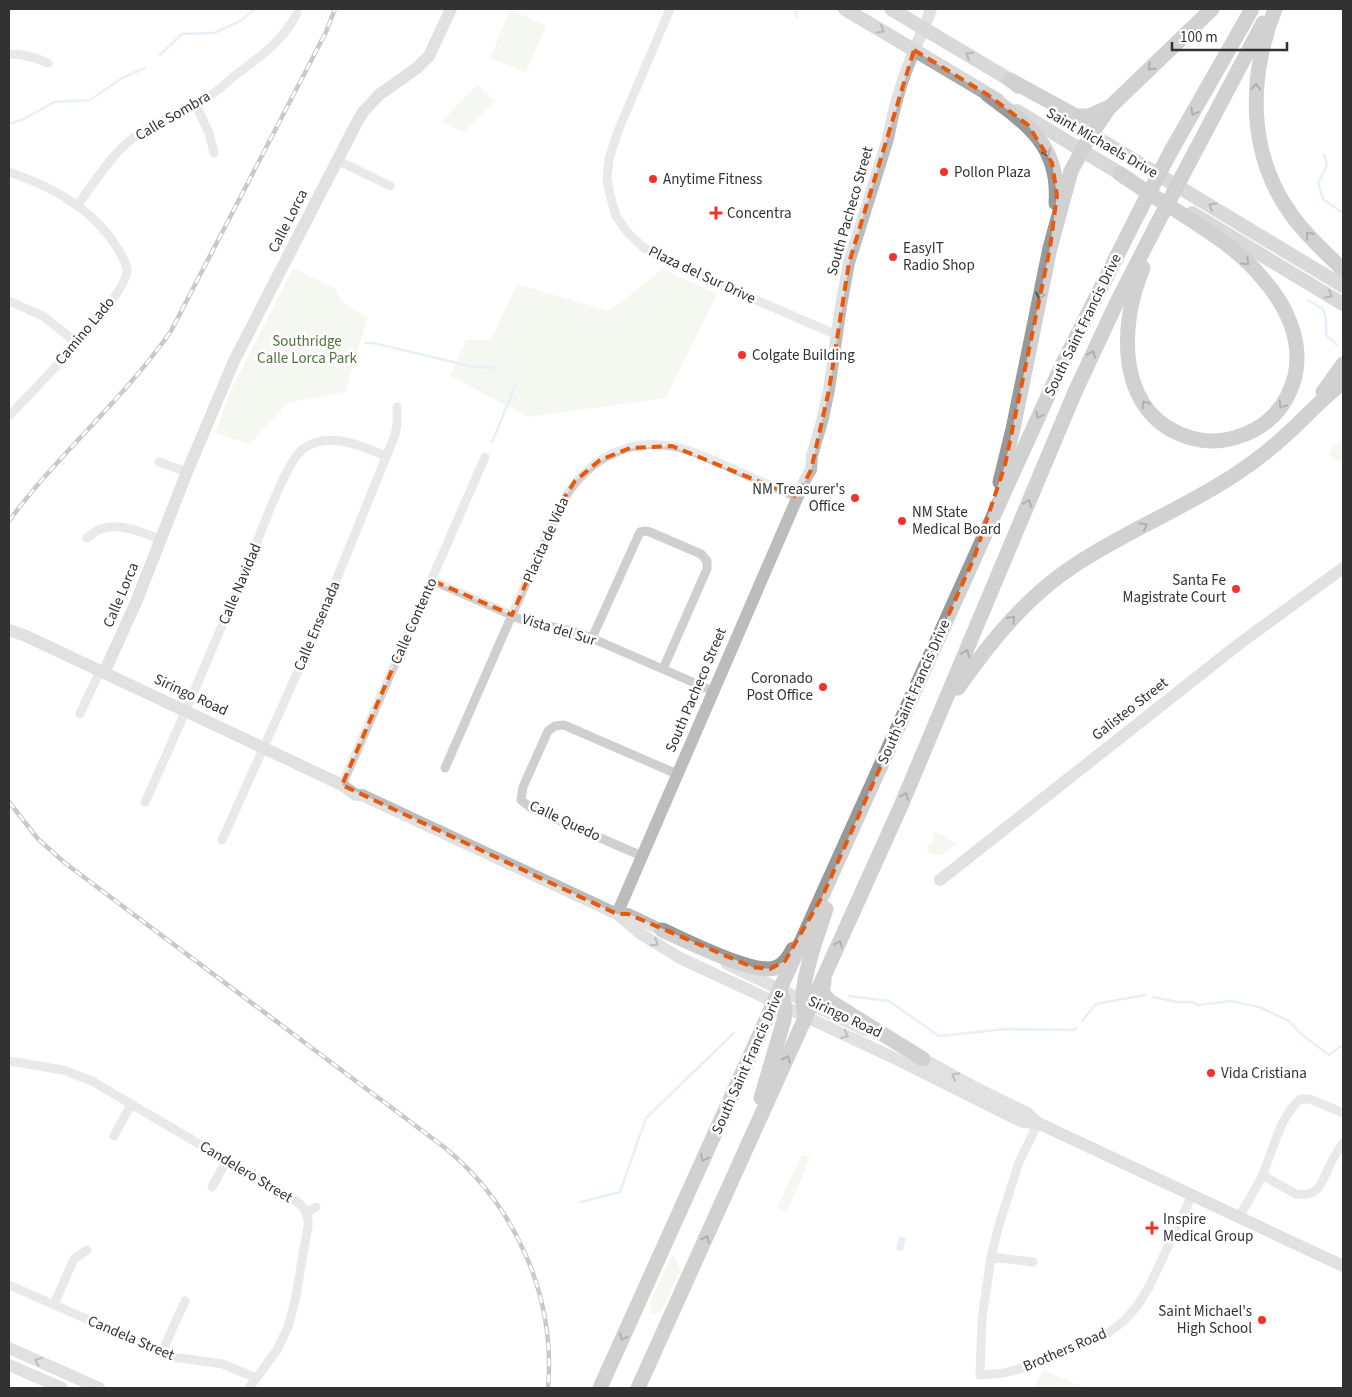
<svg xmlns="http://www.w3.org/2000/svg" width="1352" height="1397" font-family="'Source Sans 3',sans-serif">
	<rect width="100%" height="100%" fill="#fff"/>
	<path fill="#e7f0e0" d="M510,10L546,25L526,73L490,58Z
		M477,84L495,101L464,132L441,123Z
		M293,268L335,288C340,305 354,310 368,317L345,392L287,403L250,444L215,433L232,388Z
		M663,269L717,294L666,398L528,417L450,376L466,340H491L517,284L609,311Z
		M1343,438V459L1339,463L1328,453Z
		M937,832L957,843L942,855L931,854L927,850V847L933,842V834Z
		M802,1154L810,1157L787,1212L777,1208Z
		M673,1253L682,1273L678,1275L661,1312L652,1314L650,1302Z
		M1043,1370L1086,1388H1034Z"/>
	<path fill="#cbdef1" d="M899,1236L906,1238L903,1251L896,1250Z"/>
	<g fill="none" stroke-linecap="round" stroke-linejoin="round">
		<path stroke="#cbdef1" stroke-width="2.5" d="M795,9L797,17
			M160,55L182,34L214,33L240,21L255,9
			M9,124L24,119L54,102L90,100L122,78L145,68
			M1324,155L1327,165L1318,183L1323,199L1343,213
			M1308,300L1323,309L1326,319V335L1337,345
			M365,343H373L470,366L493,368
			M492,442L516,384
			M849,996L889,1001L939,1036L1007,1029L1075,1030L1076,1028
			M1153,997L1177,1002H1193L1198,1005L1231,1001L1259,1007L1289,1021L1301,1034L1329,1055L1341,1046L1343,1048
			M1082,1021L1096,1004L1145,995
			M581,1202L620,1192L646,1118L734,1033"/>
		<path stroke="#cfcfcf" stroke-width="9" d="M670,9L618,131L609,159L607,178L610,195L616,216L628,233L643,247L673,264L837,335
			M9,54C24,54 35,57 48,63
			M196,105L209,133L214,153
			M337,160L390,186
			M9,172C51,186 94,209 118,249C121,255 126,262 127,270C128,296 30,393 9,416
			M77,206C94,183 110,156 133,138C151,124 173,117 193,106C208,99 221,88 233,77C257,59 284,41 297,13
			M9,301L43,316L77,343
			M159,462L187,472
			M87,538C91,535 96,530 101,529C120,522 144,533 161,540
			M431,580L525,621L580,633L713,691
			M592,638L640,532L645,531L650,532L701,554L707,561V569L663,669
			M80,714L100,671
			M445,768L557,512C581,463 625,434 681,448C696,452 710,459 724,465C748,476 773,487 797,497
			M342,785L485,457
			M145,802C183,720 217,638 252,554C262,531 285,463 303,449C328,430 361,446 386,456
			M222,840L309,647L395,435L397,424V407
			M642,856L531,808L521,800L523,787L548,731L555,726L564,725L677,774
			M9,1061L63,1070L92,1081L296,1201C305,1207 309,1215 308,1226L295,1301L288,1327L277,1350L249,1388
			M1038,1123L1019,1162L999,1225L991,1257L982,1319L980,1375L1004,1373L1030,1366L1104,1336L1125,1320L1137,1306L1149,1287L1192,1195
			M114,1136L131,1104
			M1262,1175L1296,1194C1318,1197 1321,1185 1329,1167C1333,1158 1338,1150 1343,1143
			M212,1187L227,1160
			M307,1212L316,1207
			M1239,1217C1247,1203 1255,1190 1262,1176C1274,1149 1278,1120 1300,1099H1310L1343,1113
			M991,1257L1033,1262
			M9,1285L173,1357L223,1364L256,1378
			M54,1304L74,1259L87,1250
			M162,1352L185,1301"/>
		<path stroke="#bcbcbc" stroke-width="12" d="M9,630L26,636L342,785L356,795H362L617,914L641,934L680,958L890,1056L1010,1116L1023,1122L1038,1123
			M104,673L137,600L187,472L234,361L356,124L363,112L380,94L417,68L429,56L451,9
			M940,880L1239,644L1343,568
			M617,914L805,480L811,470L812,456L823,418L829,390L841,306L849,263L888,139C893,111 901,83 912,56C918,40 926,25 931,9
			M619,914H628L670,934
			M727,964L865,1030
			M914,1054L976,1088L1027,1113L1038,1123L1343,1266
			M9,1348L99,1388
			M9,1365L62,1388"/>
		<path stroke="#aaa" stroke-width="14" d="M845,9L998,100
			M891,9L1010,80L1018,87
			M1017,111L1129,179
			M1056,113L1343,286
			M1192,213L1343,304"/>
		<path stroke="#999" stroke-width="15" d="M1275,9C1248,78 1247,155 1293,217C1307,236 1326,253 1343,270
			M1010,80L1076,116H1089L1109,107
			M988,95C1029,125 1060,147 1056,203
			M1171,151L1252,9
			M1189,163L1263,23
			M1120,174C1138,186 1156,198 1174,209C1206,230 1239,249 1263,279C1286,305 1303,340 1295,376C1289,399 1277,417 1256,429C1236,440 1213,444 1191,438C1116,416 1118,327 1143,268
			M1323,392L1343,364
			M1000,482L1013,429L1050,248L1071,171L1091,134L1110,107L1212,9
			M958,688C990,642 1027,596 1075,565C1126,531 1185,508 1236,474C1254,462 1271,449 1287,434C1306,417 1322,398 1343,383
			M662,930C685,940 753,975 775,968C784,965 789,957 793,949
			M824,981L822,993L831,1002L923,1059
			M806,1016C794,996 819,931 826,909
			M761,1098L784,1020L785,1007L780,990
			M600,1388L997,508L1062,365L1138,214
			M638,1388L900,808L1075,392L1117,302L1157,224"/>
		<g stroke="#878787" stroke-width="4.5">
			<path id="rail" d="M9,521C58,454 123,400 171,331L326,32L335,9
				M9,802L38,839L65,863L444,1147C515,1205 556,1296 548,1388"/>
		</g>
		<use href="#rail" stroke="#fff" stroke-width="2.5" stroke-dasharray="8" stroke-linecap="butt"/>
		<path stroke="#999" stroke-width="15" d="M1138,214L1171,151
			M1157,224L1189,163"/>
	</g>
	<defs><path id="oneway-chevron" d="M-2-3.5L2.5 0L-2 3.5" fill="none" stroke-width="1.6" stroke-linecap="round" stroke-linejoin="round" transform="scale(1.25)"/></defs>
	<g stroke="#626262">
		<use href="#oneway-chevron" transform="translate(881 30) rotate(31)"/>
		<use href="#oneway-chevron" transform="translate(969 55) rotate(-149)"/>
		<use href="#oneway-chevron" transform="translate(1212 206) rotate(-149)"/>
		<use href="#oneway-chevron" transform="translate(1329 295) rotate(31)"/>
	</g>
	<g stroke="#515151">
		<use href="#oneway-chevron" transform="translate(1151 67) rotate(136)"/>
		<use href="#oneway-chevron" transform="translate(1256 87) rotate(-85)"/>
		<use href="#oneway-chevron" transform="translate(1194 112) rotate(119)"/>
		<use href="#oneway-chevron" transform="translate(1047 153) rotate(64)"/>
		<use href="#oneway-chevron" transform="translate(1309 235) rotate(-131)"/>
		<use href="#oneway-chevron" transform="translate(1246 262) rotate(44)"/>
		<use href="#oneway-chevron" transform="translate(1040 296) rotate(102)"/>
		<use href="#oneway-chevron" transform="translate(1092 354) rotate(-66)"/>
		<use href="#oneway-chevron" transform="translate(1145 404) rotate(-124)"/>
		<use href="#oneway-chevron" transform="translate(1282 405) rotate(124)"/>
		<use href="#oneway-chevron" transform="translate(1039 415) rotate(115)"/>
		<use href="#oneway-chevron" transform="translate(1028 503) rotate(-68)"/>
		<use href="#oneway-chevron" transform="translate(1144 526) rotate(-28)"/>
		<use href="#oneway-chevron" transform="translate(1012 619) rotate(-48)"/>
		<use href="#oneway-chevron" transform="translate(966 653) rotate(-67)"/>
		<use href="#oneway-chevron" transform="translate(905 796) rotate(-67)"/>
		<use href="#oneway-chevron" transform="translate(839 944) rotate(-66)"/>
		<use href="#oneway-chevron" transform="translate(787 1059) rotate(-66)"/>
		<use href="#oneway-chevron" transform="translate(704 1158) rotate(115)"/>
		<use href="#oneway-chevron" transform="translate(706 1239) rotate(-66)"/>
		<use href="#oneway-chevron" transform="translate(623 1337) rotate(114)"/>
	</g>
	<g stroke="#707070">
		<use href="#oneway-chevron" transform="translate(655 943) rotate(33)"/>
		<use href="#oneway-chevron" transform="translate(845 1035) rotate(25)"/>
		<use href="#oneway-chevron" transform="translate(955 1076) rotate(-151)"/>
		<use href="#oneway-chevron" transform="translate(38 1361) rotate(-156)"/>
	</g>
	<path d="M0 0H1352V1397H0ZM914,50L988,95L1028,125L1052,163L1057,195L1050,248L1005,465L974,558L823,895L785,961L770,969L752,967L628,914H617L342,785L431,580L512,615L562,501L575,481L600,460L630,448L672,446L797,497L811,470L829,390L849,263Z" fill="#fff" fill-opacity=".55" fill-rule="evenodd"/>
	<path fill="none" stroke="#e8590c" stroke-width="4" stroke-dasharray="10 6" stroke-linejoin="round" d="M914,50L988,95L1028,125L1052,163L1057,195L1050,248L1005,465L974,558L823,895L785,961L770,969L752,967L628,914H617L342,785L431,580L512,615L562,501L575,481L600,460L630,448L672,446L797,497L811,470L829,390L849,263Z"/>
	<g fill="#f53128" stroke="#fff" stroke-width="2">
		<circle cx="944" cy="172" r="5"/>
		<circle cx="653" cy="179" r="5"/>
		<path d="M713.5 205.5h5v5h5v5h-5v5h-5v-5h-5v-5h5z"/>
		<circle cx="893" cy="257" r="5"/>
		<circle cx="742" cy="355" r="5"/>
		<circle cx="855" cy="498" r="5"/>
		<circle cx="902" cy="521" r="5"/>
		<circle cx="1236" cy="589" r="5"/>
		<circle cx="823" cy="687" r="5"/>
		<circle cx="1211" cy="1073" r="5"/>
		<path d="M1149.5 1220.5h5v5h5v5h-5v5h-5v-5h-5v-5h5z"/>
		<circle cx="1262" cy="1320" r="5"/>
	</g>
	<g text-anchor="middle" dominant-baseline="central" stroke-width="5" stroke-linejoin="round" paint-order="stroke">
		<g font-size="15" fill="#323232" stroke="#fff">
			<text transform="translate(173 116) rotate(-30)">Calle Sombra</text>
			<text transform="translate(1102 143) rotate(30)">Saint Michaels Drive</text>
			<text transform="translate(850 211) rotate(-74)">South Pacheco Street</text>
			<text transform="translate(288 221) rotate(-63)">Calle Lorca</text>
			<text transform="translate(702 275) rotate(25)">Plaza del Sur Drive</text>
			<text transform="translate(1083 325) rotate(-64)">South Saint Francis Drive</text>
			<text transform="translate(85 331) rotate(-50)">Camino Lado</text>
			<text transform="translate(546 540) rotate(-66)">Placita de Vida</text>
			<text transform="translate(240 584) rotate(-67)">Calle Navidad</text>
			<text transform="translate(121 595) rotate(-67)">Calle Lorca</text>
			<text transform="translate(414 621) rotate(-66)">Calle Contento</text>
			<text transform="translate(317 626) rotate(-67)">Calle Ensenada</text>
			<text transform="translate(559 630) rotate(17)">Vista del Sur</text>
			<text transform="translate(696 690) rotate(-67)">South Pacheco Street</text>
			<text transform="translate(914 692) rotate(-66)">South Saint Francis Drive</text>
			<text transform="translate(191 695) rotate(25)">Siringo Road</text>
			<text transform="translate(1130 709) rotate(-38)">Galisteo Street</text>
			<text transform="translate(565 821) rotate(25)">Calle Quedo</text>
			<text transform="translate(845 1017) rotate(25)">Siringo Road</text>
			<text transform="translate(748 1062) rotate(-66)">South Saint Francis Drive</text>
			<text transform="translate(246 1172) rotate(31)">Candelero Street</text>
			<text transform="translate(131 1338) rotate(23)">Candela Street</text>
			<text transform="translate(1065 1350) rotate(-23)">Brothers Road</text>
		</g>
		<g font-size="15" fill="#323232" stroke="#fff" text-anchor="start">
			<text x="954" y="172">Pollon Plaza</text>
			<text x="663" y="179">Anytime Fitness</text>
			<text x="727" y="213">Concentra</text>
			<text x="903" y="248">EasyIT<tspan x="903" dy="17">Radio Shop</tspan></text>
			<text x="752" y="355">Colgate Building</text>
			<text x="845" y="489" text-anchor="end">NM Treasurer's<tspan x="845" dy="17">Office</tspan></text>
			<text x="912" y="512">NM State<tspan x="912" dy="17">Medical Board</tspan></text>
			<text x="1226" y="580" text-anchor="end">Santa Fe<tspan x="1226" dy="17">Magistrate Court</tspan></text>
			<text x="813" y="678" text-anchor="end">Coronado<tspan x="813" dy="17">Post Office</tspan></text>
			<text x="1221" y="1073">Vida Cristiana</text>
			<text x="1163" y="1219">Inspire<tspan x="1163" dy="17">Medical Group</tspan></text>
			<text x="1252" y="1311" text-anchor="end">Saint Michael's<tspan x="1252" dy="17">High School</tspan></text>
		</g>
		<g font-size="15" fill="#4f743a" stroke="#fff">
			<text x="307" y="341">Southridge<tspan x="307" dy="17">Calle Lorca Park</tspan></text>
		</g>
	</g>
	<rect width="1352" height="1397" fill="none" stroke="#323232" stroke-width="20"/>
	<path d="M1172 42v8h115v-8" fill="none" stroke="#323232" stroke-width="2.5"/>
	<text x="1180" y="42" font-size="15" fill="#323232" stroke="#ffffff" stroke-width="4" paint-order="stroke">100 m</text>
</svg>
